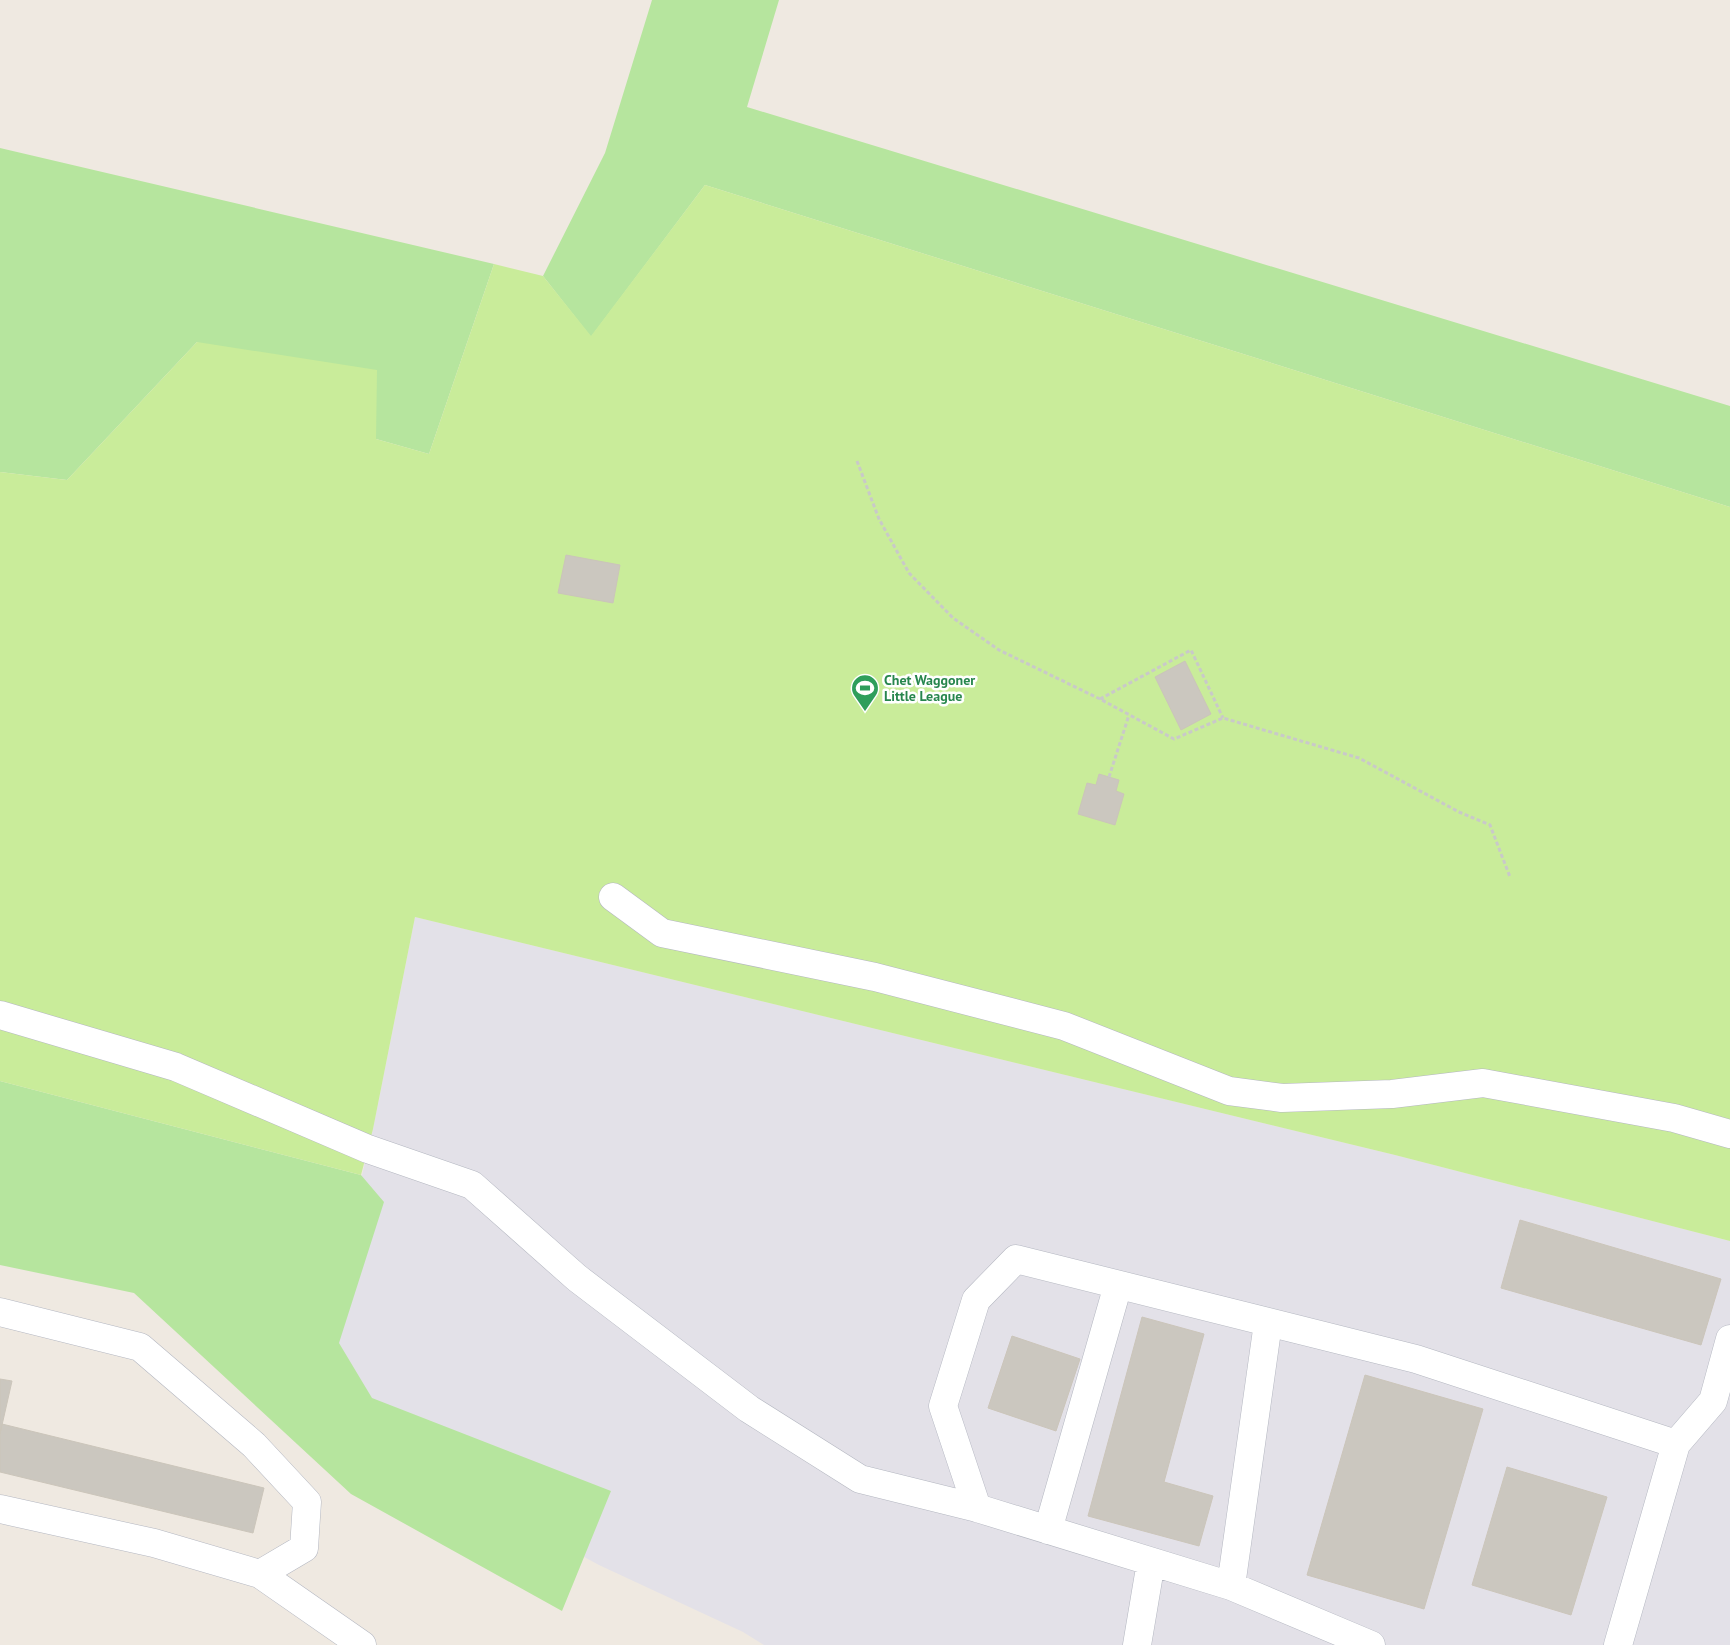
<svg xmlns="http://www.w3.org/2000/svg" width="1730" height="1645" font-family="'PT Sans',sans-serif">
	<rect width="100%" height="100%" fill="#efe9e1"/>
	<path fill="#e3e1e8" d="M415,917L1395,1155L1730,1241V1645H764L743,1632L599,1565L474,1497L311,1389L373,1129Z"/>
	<path fill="#b6e59e" d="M652,0H779L747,107L1730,406V507L705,185L591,337L543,276L605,153Z
		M0,148L494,264L429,454L376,439L197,342L67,480L0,472Z
		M0,1081L361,1175L384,1202L339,1343L372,1398L611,1491L562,1611L351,1494L134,1293L0,1265Z"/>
	<path fill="#c9ec9a" d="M705,185L1730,507V1241L1395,1155L415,917L373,1129L361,1175L0,1081V472L67,480L197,342L377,370L376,439L429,454L494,264L543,276L591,336Z"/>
	<path fill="#cbc7bf" stroke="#cbc5ba" d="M566,555L620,565L613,603L558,593Z
		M1185,661L1211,714L1181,730L1155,677Z
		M1099,774L1119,780L1116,791L1124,794L1115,825L1078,814L1087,783L1096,785Z
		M1520,1220L1721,1279L1701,1345L1501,1288Z
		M1142,1317L1204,1334L1164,1482L1213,1496L1199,1546L1088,1516Z
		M1012,1336L1080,1359L1056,1431L988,1408Z
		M1365,1375L1483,1409L1424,1609L1307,1575Z
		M0,1379L12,1381L0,1434Z
		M2,1424L264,1488L253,1533L0,1472V1434Z
		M1507,1467L1607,1497L1571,1615L1472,1585Z"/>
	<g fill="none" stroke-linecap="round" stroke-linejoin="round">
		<g stroke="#b4b7c1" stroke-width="29">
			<path id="minor" d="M613,897L662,933L875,977L1064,1026L1229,1091L1282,1098L1392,1094L1483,1083L1674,1118L1730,1134
				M0,1015L176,1067L368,1149L472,1185L577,1278L749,1409L860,1479L977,1508L1231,1586
				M0,1312L140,1347L254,1445L307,1502L304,1548L260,1574
				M1268,1323L1231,1586L1371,1645
				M1676,1444L1713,1401L1730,1339
				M977,1508L943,1406L976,1300L1016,1259L1416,1359L1676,1444L1618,1645
				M0,1509L154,1543L260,1574L362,1645
				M1048,1530L1118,1285
				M1137,1645L1151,1562"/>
		</g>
		<path stroke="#c9c9c9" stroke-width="3" stroke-dasharray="4 2.5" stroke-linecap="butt" d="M857,461L879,519L909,573L953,618L999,650L1100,699L1174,739L1223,718L1359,758L1459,812L1490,825L1510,877
			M1100,699L1191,650L1223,718
			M1109,777L1129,715"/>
		<use href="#minor" stroke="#fff" stroke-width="28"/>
	</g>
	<defs>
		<g id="stadium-pin" transform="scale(1.4375)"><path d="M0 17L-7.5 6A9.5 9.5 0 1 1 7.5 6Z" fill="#2e9e5b" stroke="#fff"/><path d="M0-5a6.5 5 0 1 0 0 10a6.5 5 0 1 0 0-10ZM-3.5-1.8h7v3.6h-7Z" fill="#fff"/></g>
	</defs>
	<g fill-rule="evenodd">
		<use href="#stadium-pin" x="865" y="688"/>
	</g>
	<g text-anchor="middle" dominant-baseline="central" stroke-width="5" stroke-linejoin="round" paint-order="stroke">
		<g font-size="14" font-weight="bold" fill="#27864d" stroke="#fff" text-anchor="start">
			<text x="884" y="680">Chet Waggoner<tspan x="884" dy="16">Little League</tspan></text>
		</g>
	</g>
</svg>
